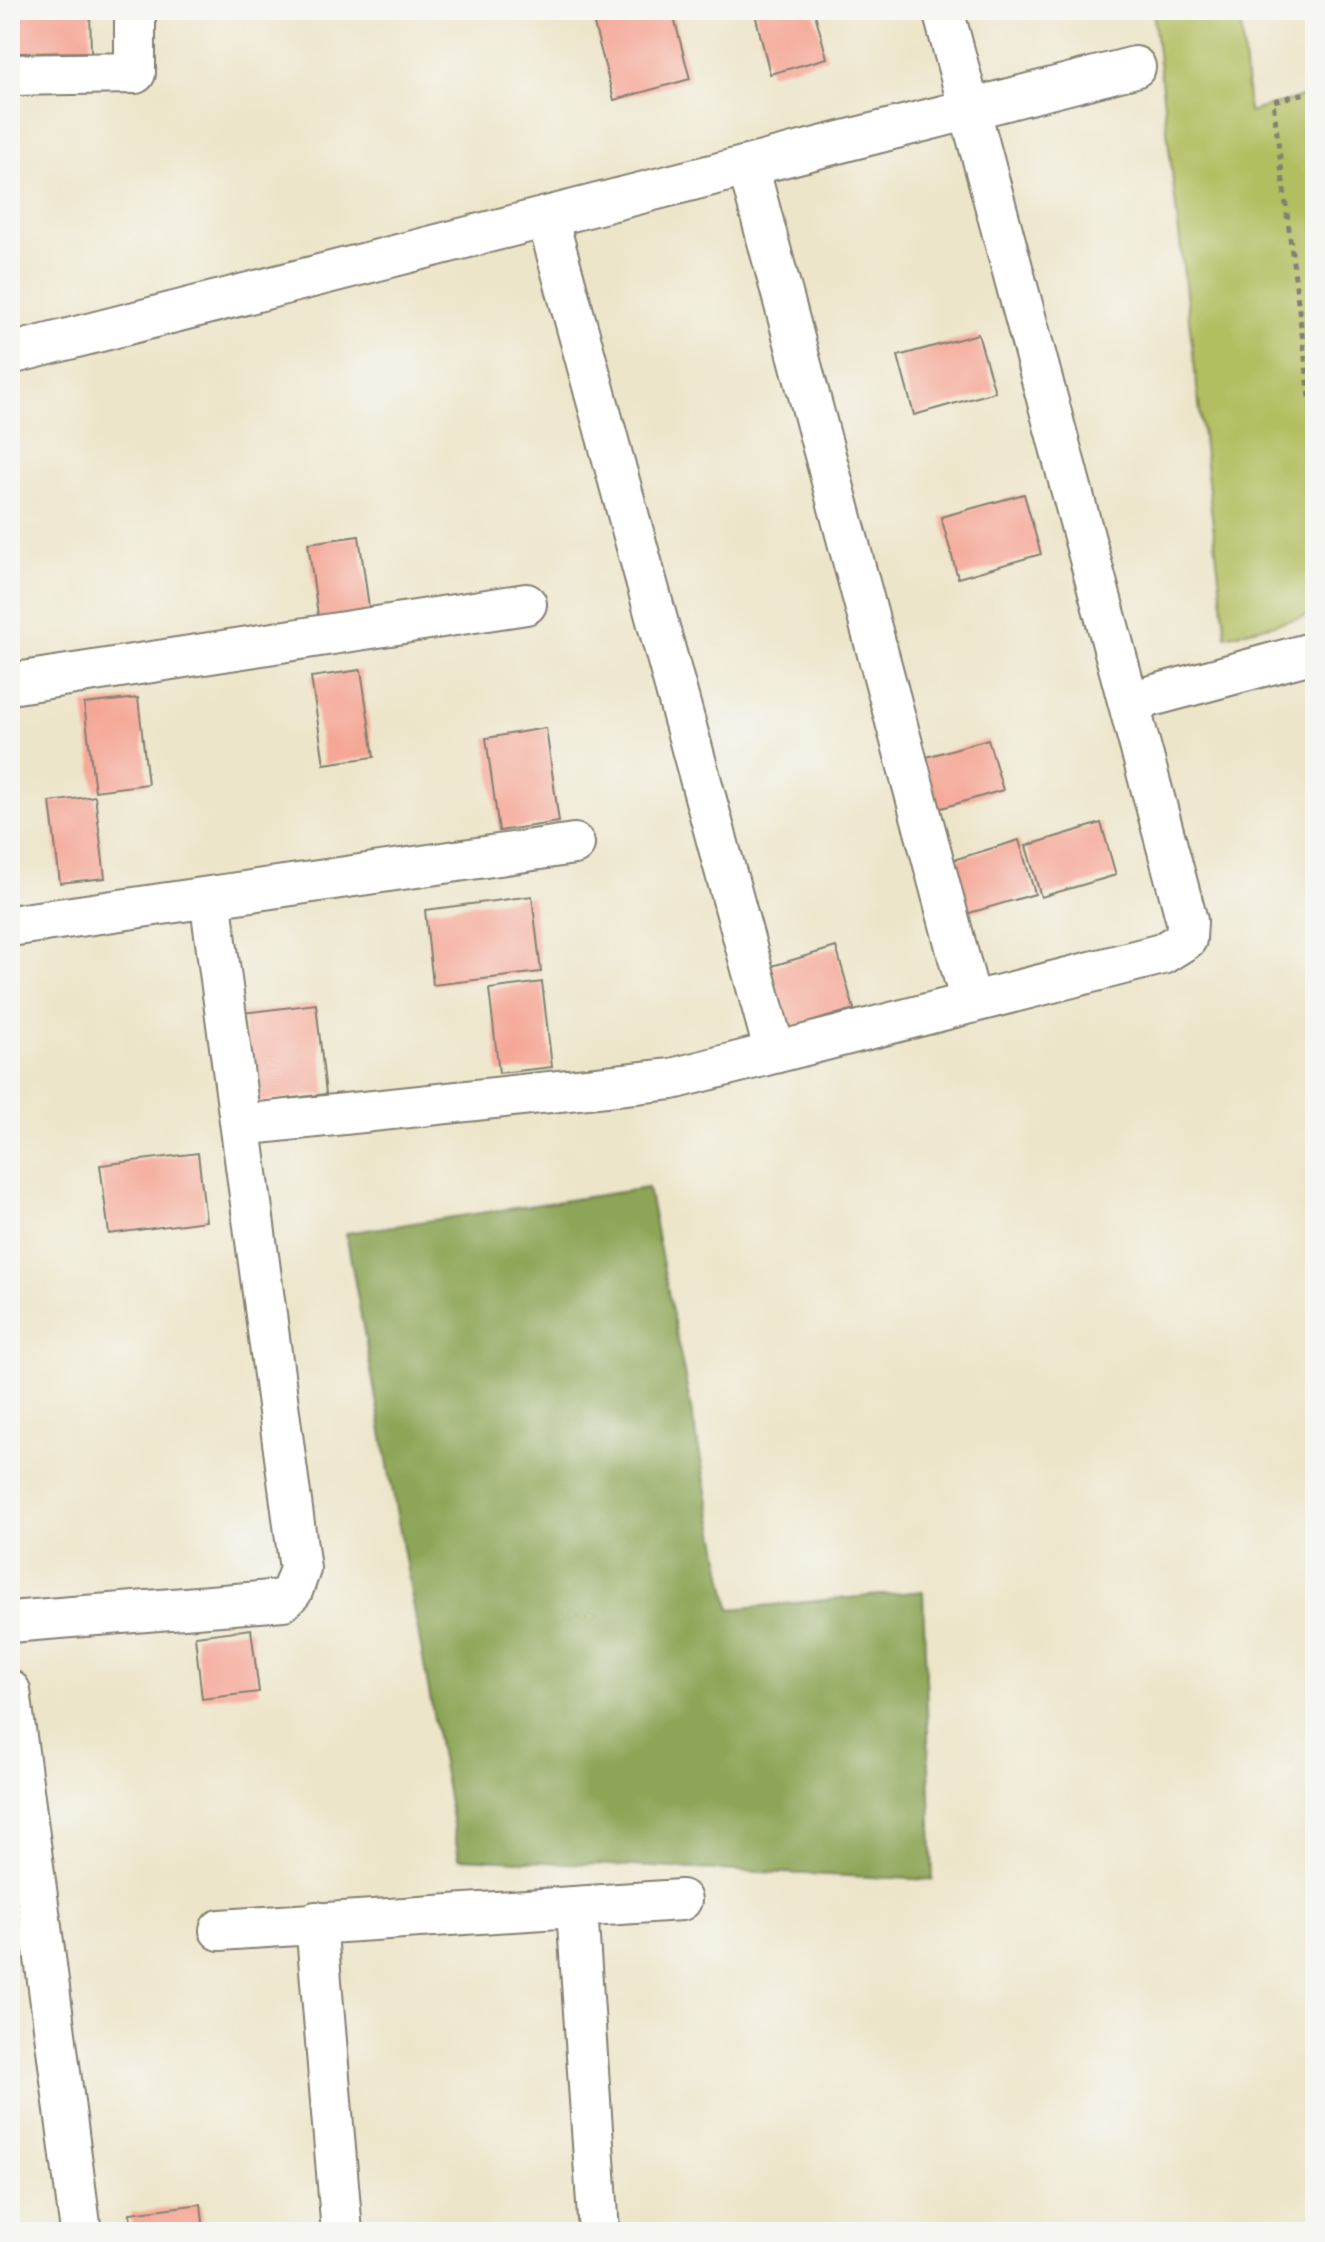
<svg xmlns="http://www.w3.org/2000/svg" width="1325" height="2242" font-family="'IM FELL English',serif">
	<rect width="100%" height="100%" fill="#f6f6f2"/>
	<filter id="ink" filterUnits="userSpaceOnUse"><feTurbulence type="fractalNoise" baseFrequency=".0125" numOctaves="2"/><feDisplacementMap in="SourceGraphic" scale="16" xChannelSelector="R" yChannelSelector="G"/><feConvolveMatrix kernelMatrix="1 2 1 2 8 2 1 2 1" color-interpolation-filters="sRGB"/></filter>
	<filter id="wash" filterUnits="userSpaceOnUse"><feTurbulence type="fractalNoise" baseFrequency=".006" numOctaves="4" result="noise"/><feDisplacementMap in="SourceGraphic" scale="32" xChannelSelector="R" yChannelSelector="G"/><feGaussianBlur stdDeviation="1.8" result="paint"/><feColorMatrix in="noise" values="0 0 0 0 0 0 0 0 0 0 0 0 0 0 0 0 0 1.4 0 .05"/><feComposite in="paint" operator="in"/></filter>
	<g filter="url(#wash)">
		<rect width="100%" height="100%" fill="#ede5c9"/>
		<path fill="#b2be60" stroke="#676d3e" stroke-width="2" d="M1153,10H1240L1249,112L1315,93V614L1226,636Z"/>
		<path fill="#8da556" stroke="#546039" stroke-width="2" d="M648,1188L730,1609L923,1591L933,1880L459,1858L346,1233Z"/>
		<g id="blocks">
			<path fill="#f5a796" d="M17,10H90L91,52L18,53Z
				M602,10H672L690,79L614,100L591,13Z
				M754,10H814L827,58L770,74Z
				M978,334L995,392L914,415L898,356Z
				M1024,494L1041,554L958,578L941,517Z
				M359,536L370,614L319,622L308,543Z
				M361,670L374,757L324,764L311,677Z
				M138,698L148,784L95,791L84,704Z
				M546,728L559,822L499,831L486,738Z
				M988,739L1003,790L935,810L920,759Z
				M95,796L105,878L60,883L50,802Z
				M1101,823L1116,875L1041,897L1026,846Z
				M1019,840L1035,894L966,914L950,861Z
				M532,896L541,972L433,985L425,910Z
				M836,947L854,1009L781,1031L762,969Z
				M542,982L552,1067L499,1073L489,989Z
				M316,1004L326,1094L254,1103L242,1013Z
				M198,1153L206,1221L109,1234L100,1165Z
				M251,1629L259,1692L202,1699L195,1636Z
				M201,2204L204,2232H132L130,2213Z"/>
		</g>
	</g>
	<g filter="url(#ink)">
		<use href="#blocks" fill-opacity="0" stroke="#848072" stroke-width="2"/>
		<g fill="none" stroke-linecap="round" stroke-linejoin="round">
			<g stroke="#848072" stroke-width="44">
				<path id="street" d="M10,75L135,73V10
					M748,166L971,1003
					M547,217L775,1053
					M10,354L1135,67
					M10,684L526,604
					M1129,702L1315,652
					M10,926L574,844
					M241,1125L672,1079L1162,954L1186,939L1187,921L943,10
					M10,1622L283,1600L292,1591L300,1569L210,897
					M10,1691L81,2232
					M577,1909L599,2232
					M316,1922L342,2232
					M220,1930L681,1900"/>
			</g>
			<path stroke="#848072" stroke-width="5" stroke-dasharray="6 6" stroke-linecap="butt" d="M1315,91L1273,101L1315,438"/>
			<use href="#street" stroke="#fff" stroke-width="40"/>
		</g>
	</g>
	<rect width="1325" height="2242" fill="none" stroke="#f6f6f2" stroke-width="40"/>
</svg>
